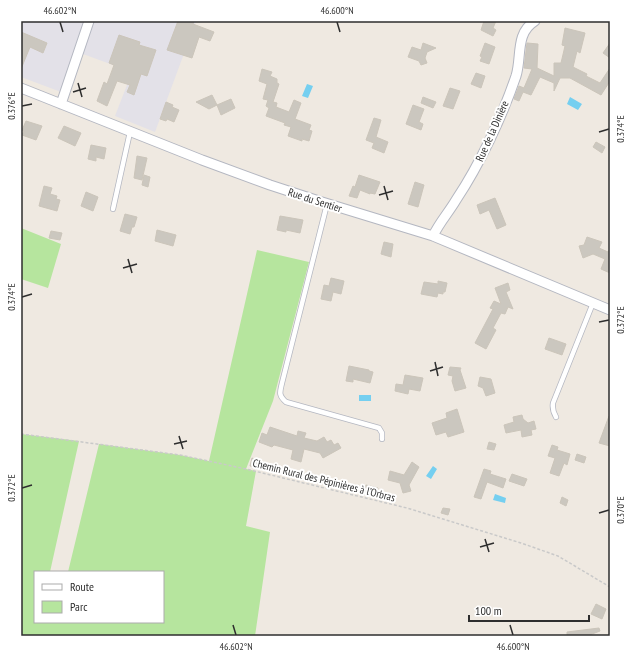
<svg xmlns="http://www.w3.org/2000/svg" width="631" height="657" font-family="'PT Sans Narrow',sans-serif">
	<rect width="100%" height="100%" fill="#efe9e1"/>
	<path fill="#e3e1e8" d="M21,21H196L155,132L115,116L132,72L83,54L69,95L21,77Z"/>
	<path fill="#b6e59e" d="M21,228L61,244L48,288L21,279Z
		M257,250L309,262L273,401L246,469L256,471L246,526L270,532L255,636H21V434L79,441L50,572H35V622H163V572H68L99,444L180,455L209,461Z"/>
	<path fill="#75cff0" d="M307,84L313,86L308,98L302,96Z
		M570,97L582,104L578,110L567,104Z
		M359,395H371V401H359Z
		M433,466L437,469L431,479L426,476Z
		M495,494L506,498L505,503L493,500Z"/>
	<path fill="#cbc7bf" stroke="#cbc5ba" d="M178,21H194L193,24L214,32L210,41L199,37L192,58L167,50Z
		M484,21H496L493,28L496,30L493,36L481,30Z
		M565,28L585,33L580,53L577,51L573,67L587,74L586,76L600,83L610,68V81L601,95L570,78H560L554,91V83L540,77L531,95L523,92L519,101L514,99L519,86L524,88L532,69L524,68L527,43L538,44L537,68L554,76V63H561L565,46L562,45Z
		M21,32L47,43L43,53L30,47L21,69Z
		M119,35L140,42L139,45L156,50L147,76L141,74L134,95L127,92L130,85L117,81L107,106L97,101L104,82L107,84L114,65L109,63Z
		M423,43L436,48L427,52L425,58L427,63L421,65L419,61L408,57L412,47L421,50Z
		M485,43L495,47L489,64L480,61L482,57L480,56Z
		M610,43V58L603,53Z
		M262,69L272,72L270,76L277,79V83L279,84L273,102L277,103L276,107L289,112L294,100L301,103L295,119L311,125L309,130L312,131L309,141L302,139V141L288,136L291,127L284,125L285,123L266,116L269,108L266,106L268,100L263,99L267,84L259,81Z
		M476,73L485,76L481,88L471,84Z
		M450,88L460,91L453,109L443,106Z
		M212,95L217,105L231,99L235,108L221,115L217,105L209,109L196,102Z
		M423,97L436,102L433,108L421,103Z
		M166,102L173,105L172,107L179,110L174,122L167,119L166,121L160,119Z
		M413,105L424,109L419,122L423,124L421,130L406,124Z
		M374,118L381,120L376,137L388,142L384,153L372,148L374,143L366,140Z
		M26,121L42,126L36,140L22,135L24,131L22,130Z
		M64,126L81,133L75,146L58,138Z
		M596,142L605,147L602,153L593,147Z
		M91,145L106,148L104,159L96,157V161L88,159Z
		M137,156L147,158L142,180L134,178Z
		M144,175L150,177L148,187L142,185Z
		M359,175L380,182L375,194L370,193V194L360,190L357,198L349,196L353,186L355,187Z
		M415,182L424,185L418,207L408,204Z
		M44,186L52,188L50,194L57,196L56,199L60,200L57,211L39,206Z
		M86,192L98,197L93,211L81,206Z
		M495,198L506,225L497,229L489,210L480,214L477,205Z
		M125,214L137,217L134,227H132L130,234L120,231Z
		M280,216L303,220L300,233L286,230V232L277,230Z
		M157,230L176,235L173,246L155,241Z
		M51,231L62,233L60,240L49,238Z
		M587,237L602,242L599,248L608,252L610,249V273L601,269L605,259L593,254L583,258L579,246L584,245Z
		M384,242L393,244L391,257L381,254Z
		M331,278L344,281L341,294L333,292L331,301L321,299L324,285L329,286Z
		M438,281L447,283L445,292H443V294L438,293L437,297L421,294L424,282L438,284Z
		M508,283L510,290L506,292L513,309L508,307L505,314L501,313L493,328L496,330L486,349L475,343L493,309L490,308L494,301L501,304L495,288Z
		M549,338L566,344L562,355L545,349Z
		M349,366L369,370V371L373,372L370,383L353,379V382L346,381Z
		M450,367L461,368L460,370L466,388L455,391L452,381L453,376L448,375Z
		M405,375L423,378L420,391L409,389L408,394L395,391L396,384L403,385Z
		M480,377L491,379L495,393L486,396L483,388L478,386Z
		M457,409L464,432L448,437L446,432L436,435L432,423L447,418L446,413Z
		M522,415L523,419L528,423L534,421L536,429L531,430L532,435L522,437L521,430L506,433L504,425L514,422L513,417Z
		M609,416H610V446L599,443Z
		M270,427L297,436L298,431L306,433L304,438L317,441L324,437L327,442L331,440L334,445L338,443L341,448L323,458L320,453L304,449L301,462L291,459L293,450L274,445L272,447L259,442L262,433L267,435Z
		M489,442L496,444L494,450L487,449Z
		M552,445L558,447L557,450L570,454L567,465L564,463L559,476L550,473L555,458L548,456Z
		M577,454L586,457L584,463L575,460Z
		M252,458L262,462L260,469L250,466Z
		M412,462L419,467L409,485L411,491L403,493L400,483L388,480L390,471L404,475Z
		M484,469L491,471L490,474L506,479L503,488L487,482L481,499L474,497Z
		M512,474L527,479L524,486L509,481Z
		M366,485L378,488L376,497L363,494Z
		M562,497L568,500L566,506L560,503Z
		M443,508L450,509L448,515L441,513Z
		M596,604L606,609L602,619L591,614Z
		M599,628L600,631L587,636H567V632Z"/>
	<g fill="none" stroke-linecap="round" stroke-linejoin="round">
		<g stroke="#b4b7c1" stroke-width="6">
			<path id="lane" d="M327,204L282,383C280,392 278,395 286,402L379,428L382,433V439
				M113,209L130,132
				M556,417C553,412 552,409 553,403L593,303"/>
		</g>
		<g stroke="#b4b7c1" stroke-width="11">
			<path id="street" d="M21,88L202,160L270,185L322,202L433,236L610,310
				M61,104L89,21
				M433,236C439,223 449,212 456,200C480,164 502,117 516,76C522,57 515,33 535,21"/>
		</g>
		<path stroke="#c9c9c9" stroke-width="1.5" stroke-dasharray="3 2" stroke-linecap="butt" d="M21,434L180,455L246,469L407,508L521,543L558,556L610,587"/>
		<use href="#lane" stroke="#fff" stroke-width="4.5"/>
		<use href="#street" stroke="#fff" stroke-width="9"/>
	</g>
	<path fill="none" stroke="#2e2e2e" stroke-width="1.5" d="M60,22L63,32M337,22L340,32M78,83L82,97M73,92L86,88M22,106L32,104M599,132L609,129M384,186L388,200M379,195L393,191M128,259L132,273M123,268L137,264M22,297L32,294M599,322L609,320M435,362L438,376M430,371L443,367M179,436L183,449M174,444L187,441M22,488L32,485M599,513L609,510M485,539L489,552M480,547L494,543M233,625L236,635M510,625L513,635"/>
	<g text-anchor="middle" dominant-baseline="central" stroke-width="4" stroke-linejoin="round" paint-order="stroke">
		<g font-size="11" fill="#2e2e2e" stroke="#fff">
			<text transform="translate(492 131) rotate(-66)">Rue de la Dinière</text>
			<text transform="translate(315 200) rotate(18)">Rue du Sentier</text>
			<text transform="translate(324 480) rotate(14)">Chemin Rural des Pépinières à l’Orbras</text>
		</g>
	</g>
	<rect width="631" height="657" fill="none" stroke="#ffffff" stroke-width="44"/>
	<rect x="34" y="571" width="130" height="52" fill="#ffffff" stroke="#ababab"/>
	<rect x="42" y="584" width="20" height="6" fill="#ffffff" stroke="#ababab"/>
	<text x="70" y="591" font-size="12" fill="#2e2e2e">Route</text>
	<rect x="42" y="601" width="20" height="12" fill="#b6e59e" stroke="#ababab"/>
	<text x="70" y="611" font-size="12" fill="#2e2e2e">Parc</text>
	<path d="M469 615v6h120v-6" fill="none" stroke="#2e2e2e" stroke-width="2"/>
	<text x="475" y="615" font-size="12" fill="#2e2e2e" stroke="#ffffff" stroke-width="3" paint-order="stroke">100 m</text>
	<rect x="22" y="22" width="587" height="613" fill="none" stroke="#2e2e2e" stroke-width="1.5"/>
	<g font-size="10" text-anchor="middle" fill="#2e2e2e">
		<text x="60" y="14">46.602°N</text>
		<text x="337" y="14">46.600°N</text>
		<text transform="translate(11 106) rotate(-90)" y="4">0.376°E</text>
		<text transform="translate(620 129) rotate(-90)" y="4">0.374°E</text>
		<text transform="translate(11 297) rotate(-90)" y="4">0.374°E</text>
		<text transform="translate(620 320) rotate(-90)" y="4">0.372°E</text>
		<text transform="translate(11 488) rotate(-90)" y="4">0.372°E</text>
		<text transform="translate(620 510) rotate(-90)" y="4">0.370°E</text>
		<text x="236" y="650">46.602°N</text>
		<text x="513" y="650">46.600°N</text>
	</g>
</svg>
